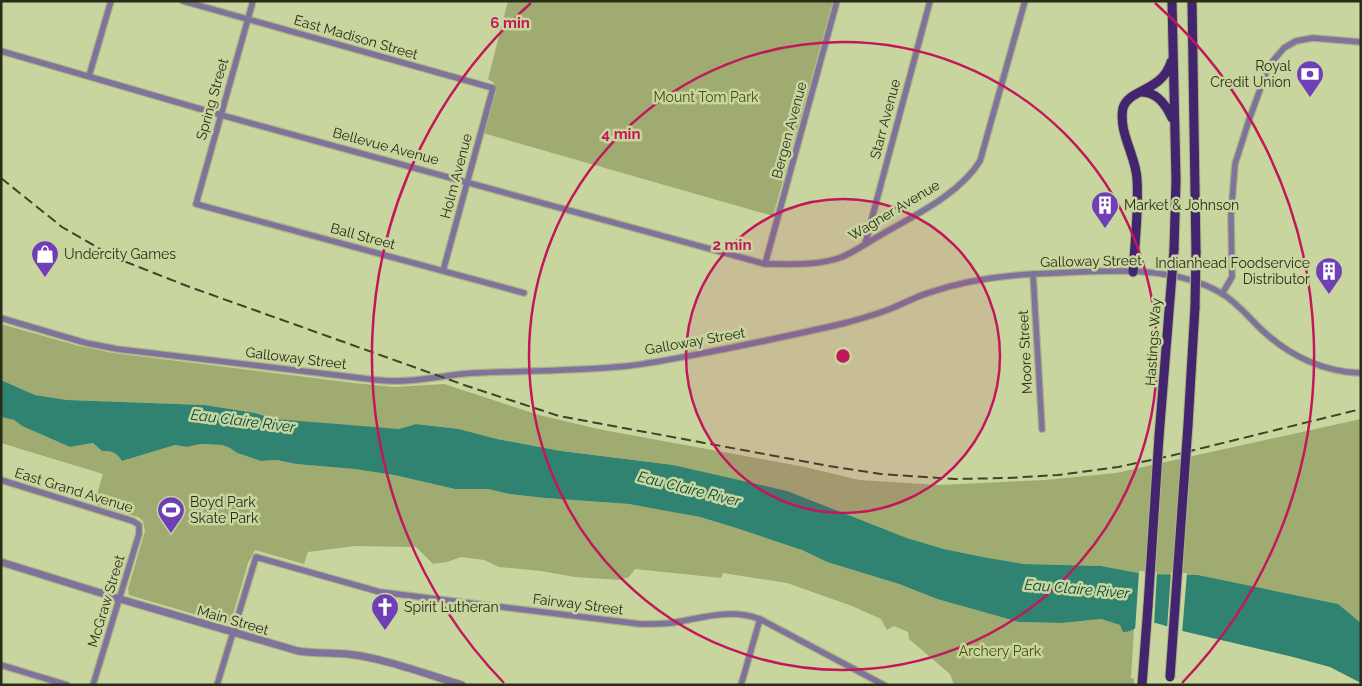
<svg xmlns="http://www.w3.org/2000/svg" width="1362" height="686" font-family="Raleway,sans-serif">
	<rect width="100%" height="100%" fill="#c9d59e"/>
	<path fill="#9fab71" d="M508,1H833L773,216L483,133L495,87L494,83L488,79Z
		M1,324L79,346L113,353L354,383L394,387L444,384L539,415L598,429L805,467L859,480L939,485L1045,480L1116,473L1361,419V623L1337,604L1198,575L1144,574L1101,566L1024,564L983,557L944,549L907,538L866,522L673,465L561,451L497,439L459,429L416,424L399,429L321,424L275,419L255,413L205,405L67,400L35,395L1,380Z
		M1,417L14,420L22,426L70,447L93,443L102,451C112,451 116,452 122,461L175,445L187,447L200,444L222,445L230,448L237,453L261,461L277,460L296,464L354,469L394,475L455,489H488L509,494L545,498L629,504L655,508L700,517L736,528L802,550L827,562L899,584L937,599L1019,622L1062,623L1101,619L1120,625L1128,632L1134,629L1131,678L1134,679V685H954L950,674L909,639L908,632L894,626L887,630L881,619L852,606L787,583L723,573L721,578L635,569L629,577L620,580L575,577L541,571L499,567L484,560L461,557L447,562L433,564L416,547L355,546L308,552L304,564L255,550L248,563L232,618L230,623H225L129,595L128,589L145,531L143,521L138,517L94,504L103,474L1,443Z"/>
	<path fill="#308271" d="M1,380L35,395L67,400L205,405L255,413L275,419L399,429L416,424L459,429L497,439L561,451L673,465L787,491L907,538L944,549L983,557L1024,564L1101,566L1144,574L1198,575L1338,604L1361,623V683L1330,667L1293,657L1174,629C1165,626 1155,621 1146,623C1137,625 1132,633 1123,632L1120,625L1101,619L1062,623L1019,622L937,599L899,584L827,562L802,550L736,528L700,517L629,504L545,498L509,494L488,489H455L394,475L354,469L296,464L277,460L261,461L237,453L230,448L222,445L200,444L187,447L175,445L122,461C116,452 112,451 102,451L93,443L70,447L22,426L14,420L1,417Z"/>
	<path fill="#c9d59e" d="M1139,571L1157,572L1154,626H1145L1135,631Z
		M1171,572L1187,573L1182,634L1167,629Z"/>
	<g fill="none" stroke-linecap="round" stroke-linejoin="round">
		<g stroke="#a9b383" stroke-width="8">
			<path id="minor" d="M183,1L493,88L443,271
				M253,1L196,204L524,293
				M1,51L221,115L765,264C790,264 818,266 842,257C854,252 867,243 879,236C913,216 959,195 980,161L1025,1
				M89,76L111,1
				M865,244L930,1
				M765,264L837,1
				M1033,274L1042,429
				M1222,294L1232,277L1231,215L1235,164L1249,120L1266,73L1272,62L1284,48L1296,41L1313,38L1361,42
				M1,318L86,343L117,349L377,380C412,384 440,375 474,373C525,371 577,371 628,366C661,362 693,355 725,349C764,341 802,333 841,324C857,320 874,315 890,309C903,304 915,297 928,293C963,281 997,276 1034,274C1093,272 1169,262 1221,293C1238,303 1250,319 1263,331C1290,356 1324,372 1361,373
				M1,480L133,521L139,525V534L93,685
				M1,665L67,685
				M217,685L256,557L380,592L640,624C650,624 661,624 671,623C702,618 730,608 760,619L884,685
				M741,685L760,619"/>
		</g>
		<g stroke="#a9b383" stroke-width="9">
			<path id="tertiary" d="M1,562L120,599L298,651C316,654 330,652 347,654C384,658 426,674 462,685"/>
		</g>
		<g stroke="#a9b383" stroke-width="11">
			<path id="primary" d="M1172,1L1176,180L1174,250
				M1192,1L1196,253
				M1140,92C1157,91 1166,105 1172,118
				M1133,272C1135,241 1139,210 1137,179C1136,156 1118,132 1123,108C1128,89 1162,92 1171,62
				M1188,425L1195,307
				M1159,437L1170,299
				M1142,685L1148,606"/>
		</g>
		<use href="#minor" stroke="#7f739c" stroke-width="5.5"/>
		<use href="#tertiary" stroke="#7f739c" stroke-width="7"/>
		<use href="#primary" stroke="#42256e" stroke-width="9"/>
		<path stroke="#3e4329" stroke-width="2" stroke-dasharray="10 5" stroke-linecap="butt" d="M1,178L62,227L116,258L187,286L467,386L559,416L829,466L881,474L955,479L1008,478L1058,475L1118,467L1170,456L1361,409"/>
		<g stroke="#a9b383" stroke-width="11" stroke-linecap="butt">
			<path id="primary-bridge" d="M1170,299L1174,250
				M1195,307L1196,253
				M1148,606L1159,437
				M1170,677L1188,425"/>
		</g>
		<use href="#primary-bridge" stroke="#42256e" stroke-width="9"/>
	</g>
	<circle cx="843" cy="356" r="157" fill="#c2185b" fill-opacity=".12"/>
	<g fill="none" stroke="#c2185b" stroke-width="2.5">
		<circle cx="843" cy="356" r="157"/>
		<circle cx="843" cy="356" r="314"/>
		<path d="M504 683A471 471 0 0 1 531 3M1155 3A471 471 0 0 1 1182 683"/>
	</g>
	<defs>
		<g id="bank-pin" transform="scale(1.4375)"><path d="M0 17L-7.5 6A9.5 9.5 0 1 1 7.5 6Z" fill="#6f3fb7" stroke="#c9d59e"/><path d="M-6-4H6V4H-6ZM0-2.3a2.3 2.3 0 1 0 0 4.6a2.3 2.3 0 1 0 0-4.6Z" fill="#fff"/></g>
		<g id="building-pin" transform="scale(1.4375)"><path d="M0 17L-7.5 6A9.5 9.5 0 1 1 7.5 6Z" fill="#6f3fb7" stroke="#c9d59e"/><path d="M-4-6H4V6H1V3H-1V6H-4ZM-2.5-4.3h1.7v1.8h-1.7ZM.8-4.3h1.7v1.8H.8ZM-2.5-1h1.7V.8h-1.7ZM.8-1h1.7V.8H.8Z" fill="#fff"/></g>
		<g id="shop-pin" transform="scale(1.4375)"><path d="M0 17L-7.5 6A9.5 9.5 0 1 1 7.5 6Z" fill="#6f3fb7" stroke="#c9d59e"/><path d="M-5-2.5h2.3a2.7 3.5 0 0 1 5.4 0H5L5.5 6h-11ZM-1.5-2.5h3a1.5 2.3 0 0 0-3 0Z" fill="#fff"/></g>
		<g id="stadium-pin" transform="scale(1.4375)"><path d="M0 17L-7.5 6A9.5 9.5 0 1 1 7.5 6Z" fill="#6f3fb7" stroke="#c9d59e"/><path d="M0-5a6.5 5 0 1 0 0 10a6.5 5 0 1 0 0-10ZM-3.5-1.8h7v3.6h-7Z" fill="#fff"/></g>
		<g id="church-pin" transform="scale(1.4375)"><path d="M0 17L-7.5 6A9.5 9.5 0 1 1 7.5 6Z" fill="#6f3fb7" stroke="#c9d59e"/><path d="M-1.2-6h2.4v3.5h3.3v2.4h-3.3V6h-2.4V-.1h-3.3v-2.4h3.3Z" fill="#fff"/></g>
	</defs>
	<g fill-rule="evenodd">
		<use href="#bank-pin" x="1310" y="74"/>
		<use href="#building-pin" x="1105" y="205"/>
		<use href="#shop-pin" x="45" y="254"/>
		<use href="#building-pin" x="1329" y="271"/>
		<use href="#stadium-pin" x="171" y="510"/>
		<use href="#church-pin" x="385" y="607"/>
	</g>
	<g text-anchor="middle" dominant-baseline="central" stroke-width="5" stroke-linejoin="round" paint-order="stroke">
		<g font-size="14" fill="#292d17" stroke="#c9d59e">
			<text transform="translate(356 37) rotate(16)">East Madison Street</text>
			<text transform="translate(212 99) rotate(-74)">Spring Street</text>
			<text transform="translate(885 119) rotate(-75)">Starr Avenue</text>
			<text transform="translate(789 130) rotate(-75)">Bergen Avenue</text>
			<text transform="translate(386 146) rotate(15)">Bellevue Avenue</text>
			<text transform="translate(456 176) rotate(-75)">Holm Avenue</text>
			<text transform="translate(894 210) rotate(-31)">Wagner Avenue</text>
			<text transform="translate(363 236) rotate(15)">Ball Street</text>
			<text transform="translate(1091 261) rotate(-1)">Galloway Street</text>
			<text transform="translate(695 341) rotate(-10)">Galloway Street</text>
			<text transform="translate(1153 342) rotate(-86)">Hastings Way</text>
			<text transform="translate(1025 352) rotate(-93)">Moore Street</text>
			<text transform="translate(296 358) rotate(7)">Galloway Street</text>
			<text transform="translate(74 490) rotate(17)">East Grand Avenue</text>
			<text transform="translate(106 601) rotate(-73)">McGraw Street</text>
			<text transform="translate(578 604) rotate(7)">Fairway Street</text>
			<text transform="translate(233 620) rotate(16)">Main Street</text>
		</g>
		<g font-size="14" fill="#292d17" stroke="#c9d59e" text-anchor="start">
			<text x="1291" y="66" text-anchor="end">Royal<tspan x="1291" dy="16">Credit Union</tspan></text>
			<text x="1124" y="205">Market &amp; Johnson</text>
			<text x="64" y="254">Undercity Games</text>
			<text x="1310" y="263" text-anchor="end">Indianhead Foodservice<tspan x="1310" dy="16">Distributor</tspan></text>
			<text x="190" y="502">Boyd Park<tspan x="190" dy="16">Skate Park</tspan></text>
			<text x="404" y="607">Spirit Lutheran</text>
		</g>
		<g font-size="14" fill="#49520c" stroke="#c9d59e">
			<text x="706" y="97">Mount Tom Park</text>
			<text x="1000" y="651">Archery Park</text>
		</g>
		<g font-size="15" font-style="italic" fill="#00493d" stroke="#c9d59e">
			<text transform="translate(243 421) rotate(7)">Eau Claire River</text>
			<text transform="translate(689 489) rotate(14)">Eau Claire River</text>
			<text transform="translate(1077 589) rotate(5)">Eau Claire River</text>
		</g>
	</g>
	<circle cx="843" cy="356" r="8" fill="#c2185b" stroke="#c9d59e" stroke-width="2.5"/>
	<g font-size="15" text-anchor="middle" font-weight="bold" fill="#c2185b" stroke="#c9d59e" stroke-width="5" stroke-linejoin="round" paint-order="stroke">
		<text x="510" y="28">6 min</text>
		<text x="621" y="139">4 min</text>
		<text x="732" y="250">2 min</text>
	</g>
	<rect width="1362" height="686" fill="none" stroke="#292d17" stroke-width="5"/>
</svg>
